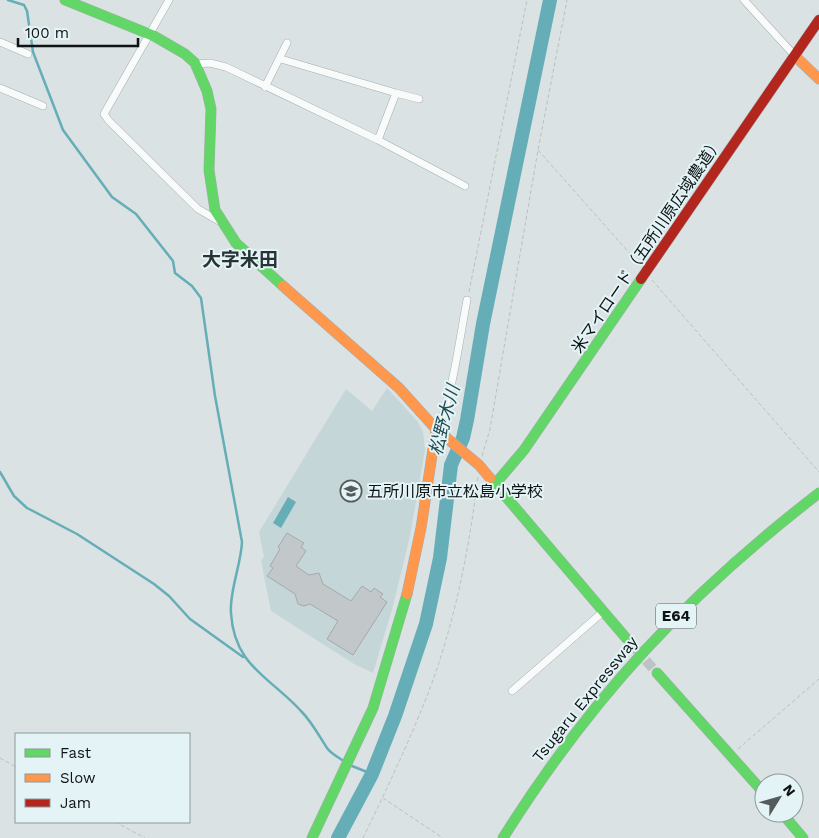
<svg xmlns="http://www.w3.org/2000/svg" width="819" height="838" font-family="'Work Sans','Noto Sans JP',sans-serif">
	<rect width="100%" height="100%" fill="#dae2e4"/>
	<path fill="#c5d6d9" d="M387,388L418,422L423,432L425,450L410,536L393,606L373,673L354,664L271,611L261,561L264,557L259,532L346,389L372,411Z"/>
	<path fill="#66aeb7" d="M288,497L296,502L281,528L273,523Z"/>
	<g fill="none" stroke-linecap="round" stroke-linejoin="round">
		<path stroke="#66aeb7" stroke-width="2.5" d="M8,0L24,5L27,11L33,52L63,130L112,197L136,214L173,261L175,273L192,286L201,298L215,396L242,542C241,565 229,592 231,613C234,666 270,677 301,711C312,722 319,736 327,748C331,754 340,758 345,762
			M0,472L14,496L27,508L77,534L154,584L169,596L190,619L243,657
			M352,766L372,774"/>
		<path stroke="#66aeb7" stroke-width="14" d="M338,838L372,774L395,716L426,624L440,558L451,465L463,438L467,420L483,324L550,0"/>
	</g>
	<path fill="#c2c8ca" stroke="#a4aaac" d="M287,533L304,543L301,547L306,551L296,566L309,575L319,573L323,584L351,601L362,586L371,592L374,588L383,594L380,597L387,602L353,655L327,639L338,621L310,604L304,606L298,604L295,594L267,576L273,568L270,566L280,549L278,547Z"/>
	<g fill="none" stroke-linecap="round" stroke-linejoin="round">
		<path stroke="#bbc3c5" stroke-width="10" stroke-dasharray="10 5" stroke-linecap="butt" d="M626,638L657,673"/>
		<g stroke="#a6adae" stroke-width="8">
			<path id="street" d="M169,0L104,114L109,121L198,209L219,221
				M744,0L795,56
				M0,42L28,54
				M281,59L396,93L378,140
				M195,64L210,63L226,67L378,140L465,186
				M265,87L287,43
				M0,88L43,106
				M396,93L419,99
				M436,429C451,408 461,329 467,300
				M512,691L604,611"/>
		</g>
		<g stroke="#a6adae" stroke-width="11">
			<path id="fast" d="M65,0L154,36L185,54L195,63L207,91L211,109L209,170L215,210L236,243L283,286
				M490,478L626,638
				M496,483L524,450L641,279
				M657,673L764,793
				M782,813L803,838
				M312,838L373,708L407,594
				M503,838C592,696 687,595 819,493"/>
		</g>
		<g stroke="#a6adae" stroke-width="11">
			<path id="slow" d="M795,56L819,79
				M283,286L399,388L436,429L479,465L490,478
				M407,594L421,528L436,429"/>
		</g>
		<g stroke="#a6adae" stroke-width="11">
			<path id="jam" d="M641,279L819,20"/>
		</g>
		<path stroke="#bdc0c0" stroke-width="1" stroke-dasharray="4 2.5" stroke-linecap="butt" d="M538,150L640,265
			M652,280L819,472
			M469,292L527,0
			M482,456L490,429L538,150L567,0
			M738,749L819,679
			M0,758L16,767
			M383,798L443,838
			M115,822L145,838
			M363,838C386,791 408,744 427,696C454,627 469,550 478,477"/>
		<use href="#street" stroke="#f9fbfb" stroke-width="7"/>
		<use href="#fast" stroke="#63d668" stroke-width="10"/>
		<use href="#slow" stroke="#ff974d" stroke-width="10"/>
		<use href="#jam" stroke="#b3261e" stroke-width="10"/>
	</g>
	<defs>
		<g id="school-ring" transform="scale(1.125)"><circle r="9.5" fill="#e3f3f6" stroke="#555b5d" stroke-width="1.5"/><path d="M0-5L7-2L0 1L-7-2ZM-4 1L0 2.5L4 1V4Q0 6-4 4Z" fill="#555b5d"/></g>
	</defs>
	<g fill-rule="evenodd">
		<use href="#school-ring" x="351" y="491"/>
	</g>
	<g text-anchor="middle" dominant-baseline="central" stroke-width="4" stroke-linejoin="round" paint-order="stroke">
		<rect fill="#e3f3f6" stroke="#4e5658" stroke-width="1" x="656" y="603.5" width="40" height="25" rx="4"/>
		<g font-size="15" font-weight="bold" fill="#0e1314">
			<text x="676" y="616">E64</text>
		</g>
		<g font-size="16" fill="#0e1314" stroke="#e3f3f6">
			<text transform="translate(647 245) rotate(-56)">米マイロード（五所川原広域農道）</text>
			<text transform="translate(585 699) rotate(-51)">Tsugaru Expressway</text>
		</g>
		<g font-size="16" fill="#0e1314" stroke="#e3f3f6" text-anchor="start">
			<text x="367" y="491">五所川原市立松島小学校</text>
		</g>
		<g font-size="18" font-style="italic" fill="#224c52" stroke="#e3f3f6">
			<text transform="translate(444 420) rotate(-75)">松野木川</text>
		</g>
		<g font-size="19" font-weight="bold" fill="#273335" stroke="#e3f3f6">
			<text x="240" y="259">大字米田</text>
		</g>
	</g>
	<rect x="15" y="733" width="175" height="90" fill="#e3f3f6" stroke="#8e999c"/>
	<rect x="25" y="749" width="25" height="8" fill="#63d668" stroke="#8e999c"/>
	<text x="60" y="758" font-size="15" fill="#0e1314">Fast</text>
	<rect x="25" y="774" width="25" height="8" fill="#ff974d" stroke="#8e999c"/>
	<text x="60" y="783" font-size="15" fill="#0e1314">Slow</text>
	<rect x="25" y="799" width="25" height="8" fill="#b3261e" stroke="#8e999c"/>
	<text x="60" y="808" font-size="15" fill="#0e1314">Jam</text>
	<g transform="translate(779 798) rotate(53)"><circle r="24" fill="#e3f3f6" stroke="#8e999c"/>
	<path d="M0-4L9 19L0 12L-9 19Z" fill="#555b5d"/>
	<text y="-8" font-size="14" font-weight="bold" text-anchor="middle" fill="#0e1314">N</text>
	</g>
	<path d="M18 38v8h120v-8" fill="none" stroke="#0e1314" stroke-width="2.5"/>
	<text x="25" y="38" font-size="15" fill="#0e1314" stroke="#e3f3f6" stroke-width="4" paint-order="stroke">100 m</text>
</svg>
